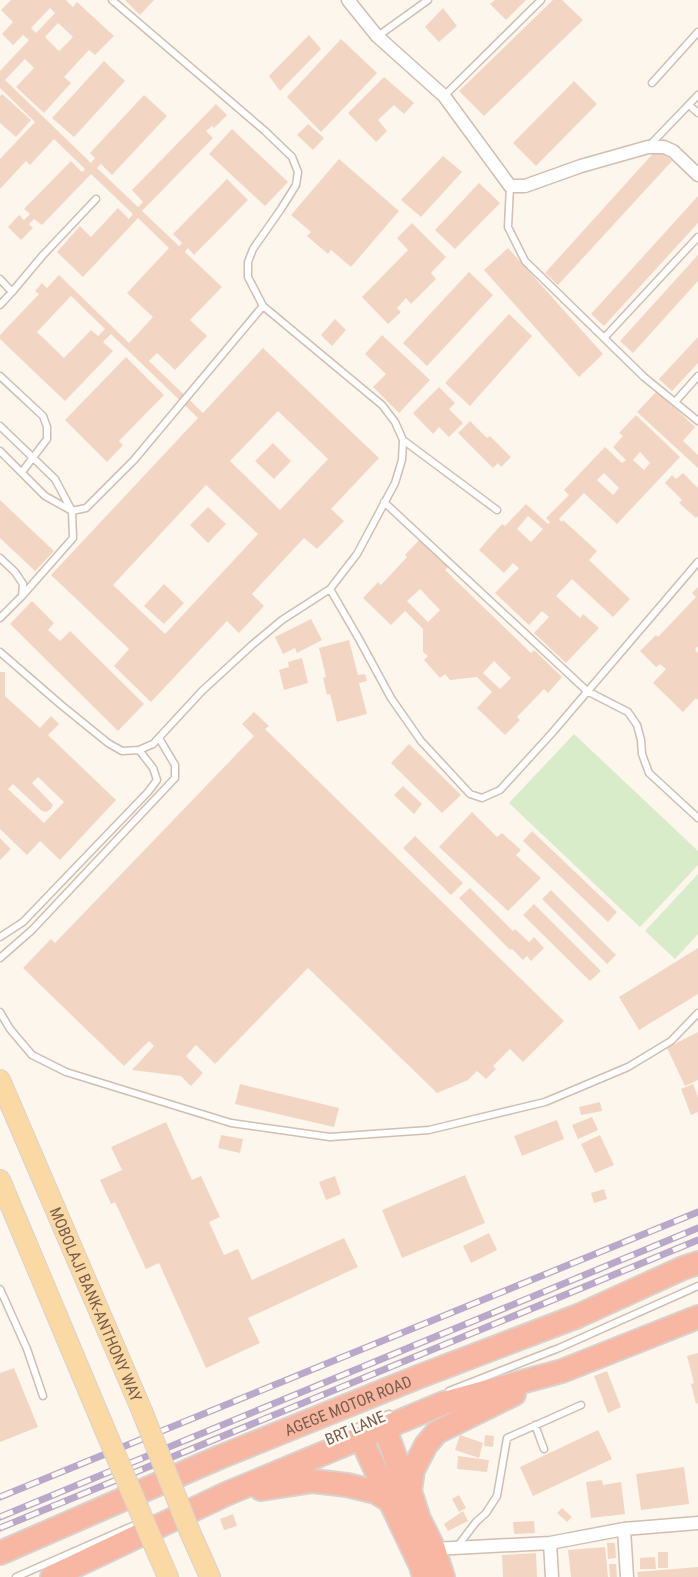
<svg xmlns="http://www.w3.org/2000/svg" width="698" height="1577" font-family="'Roboto Condensed',sans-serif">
	<rect width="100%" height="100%" fill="#fdf6ec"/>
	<path fill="#d8ecc9" d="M574,734L698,851V865L640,927L509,803Z
		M698,874V934L675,959L645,931Z"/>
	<path fill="#f3d5c3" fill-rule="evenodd" d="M11,0H66L73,7L77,2L114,36L95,55L89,50L64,77L71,83L44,113L16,87L34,68L25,59L5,80L91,163L95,158L90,153L144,95L167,116L112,175L101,164L97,168L138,207L143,202L132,190L216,104L227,115L214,128L212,126L206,131L213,138L142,211L179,246L182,243L173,234L227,179L248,200L194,255L188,248L185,252L222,287L190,320L207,336L175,370L157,353L149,361L203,413L263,348L379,458L331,509L344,521L317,549L304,538L252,594L264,606L239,633L227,621L151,702L114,666L129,649L51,575L198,418L111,334L103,342L113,351L65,401L0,339V335L39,294L35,291L42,283L47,288L59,275L129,343L153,317L127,293L169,248L138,218L83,277L57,252L80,226L91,237L118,208L129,219L133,214L91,174L42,225L34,219L29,224L33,228L21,240L8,227L19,215L24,220L30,214L24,209L71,161L82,172L85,169L54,139L30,165L26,161L0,189V159L35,122L0,88V71L29,40L23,35L13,45L2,34L13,22L1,10ZM50,8L55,13L36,33L31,28ZM58,23L73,37L59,51L45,37ZM71,296L105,329L98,336L91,330L64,358L37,332ZM278,411L328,459L280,510L230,461ZM206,485L258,534L165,634L113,585Z
		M125,0H154L140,15Z
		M495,0H526L506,20L490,4Z
		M553,0H562L583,20L484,116L459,91Z
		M443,8L457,26L439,42L425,27Z
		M309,35L321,49L280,91L269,76Z
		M341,39L377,73L321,132L287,97Z
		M104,61L125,81L74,137L52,118Z
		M384,77L414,103L404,114L394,105L378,120L387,131L376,142L348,113Z
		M574,81L597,104L536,166L513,143Z
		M2,94L31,120L16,137L0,123V96Z
		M308,124L324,138L313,150L297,135Z
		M232,129L288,182L265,206L209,154Z
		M658,148L672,161L558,285L545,273Z
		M443,156L462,172L421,217L401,200Z
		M339,159L399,211L351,267L331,250L328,254L307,236L311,232L291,215Z
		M479,183L500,203L455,249L435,230Z
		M698,196V223L604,326L591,314Z
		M412,223L446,257L431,273L436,279L411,304L406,298L397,308L401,312L388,324L362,297L408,250L397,238Z
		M508,248L603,354L579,377L484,270Z
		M698,255V281L633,353L620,341Z
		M469,272L493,295L427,366L403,343Z
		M509,314L532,336L470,406L445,383Z
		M335,319L346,330L332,346L321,335Z
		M382,335L430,380L399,413L373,387L386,374L365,354Z
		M698,337V363L672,391L659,379Z
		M126,357L164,395L119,441L123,445L107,462L65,420Z
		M439,387L455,403L449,409L463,423L449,437L439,427L433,434L413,413Z
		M657,391L695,427L683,441L698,455V468L637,412Z
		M636,415L680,457L617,524L584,493L559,519L562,522L563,520L597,551L589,560L630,599L613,617L572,579L556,596L580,618L583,614L599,628L566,663L534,633L549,617L542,611L529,625L495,593L519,568L513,563L504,573L479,550L502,524L505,526L526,504L548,524L550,522L546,518L569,495L564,490L605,447L622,463L626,460L613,447L623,436L619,433ZM640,452L650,463L644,470L633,460ZM604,473L619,488L613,495L597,480ZM528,516L543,529L531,542L517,529Z
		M470,421L487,438L490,436L511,457L501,467L498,463L493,468L458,433Z
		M273,443L291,461L274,479L255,461Z
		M683,473L698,488V516L696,518L679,503L682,500L665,483L672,475L676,479Z
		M0,500L54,551L35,571L0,538Z
		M208,507L226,524L208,543L190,525Z
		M420,539L448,567L445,570L531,653L534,650L562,677L548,693L544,689L517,717L520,720L505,735L477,708L492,692L477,677L450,680L445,674L440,678L424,660L428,656L423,652V629L405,611L391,625L363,598L378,582L381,585L407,557L405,555ZM420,589L440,610L428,622L407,601ZM494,661L511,678L500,689L483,673Z
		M164,584L184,603L164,624L144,606Z
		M698,587V646L695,650L698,653V700L696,698L683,712L653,683L666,669L660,664L656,667L640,651L656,635L658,637L696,597L692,593Z
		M32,601L54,623L48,630L60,641L70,631L144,704L118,731L10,624Z
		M311,619L322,640L297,653L295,648L283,654L275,637Z
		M349,640L358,675L365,674L367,681L359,683L367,714L337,722L330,694L327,695L323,678L326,677L319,648Z
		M302,658L308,683L284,690L279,670L289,667L288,662Z
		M0,672H5V696L40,728L51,716L59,724L48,735L116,800L60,860L40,841L27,855L0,829ZM38,777L64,802L44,823L8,789L13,784L42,811L46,812L51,809L53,805L32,783Z
		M254,712L269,726L265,729L564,1021L523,1062L510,1049L493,1066L496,1069L486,1079L477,1071L468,1080L437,1093L308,968L215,1064L196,1045L186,1056L203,1073L191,1086L181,1076L132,1070L154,1046L149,1041L124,1066L23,968L51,939L55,943L254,736L242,724Z
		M409,744L461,795L442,813L391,763Z
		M403,786L422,804L414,814L394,795Z
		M472,812L497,837L502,833L521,850L516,855L541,878L508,911L439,847Z
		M532,831L617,912L608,922L523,841Z
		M415,836L463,883L451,895L403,848Z
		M0,838L11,849L0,860Z
		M470,888L513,931L515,929L529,942L534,937L544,948L531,961L527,956L523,960L512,949L510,950L459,898Z
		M551,890L616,955L607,964L542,899Z
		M534,904L601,971L590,981L523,915Z
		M698,948V994L639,1030L619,997Z
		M698,1032V1080L685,1086L667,1048Z
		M240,1084L339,1108L334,1127L235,1104Z
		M693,1084L698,1097V1112L691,1115L681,1089Z
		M600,1102L602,1111L581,1115L579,1107Z
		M592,1117L598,1130L578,1139L572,1125Z
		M557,1120L564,1139L522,1156L514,1136Z
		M166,1122L192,1180L201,1176L220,1217L209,1222L224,1255L238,1249L252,1280L344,1238L358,1267L248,1318L260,1343L206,1368L159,1263L146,1269L115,1202L111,1204L100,1180L122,1170L111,1147Z
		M221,1135L243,1139L240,1153L218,1148Z
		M600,1135L614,1165L595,1173L581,1144Z
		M465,1175L485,1223L402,1258L382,1210Z
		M335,1176L341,1194L326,1200L319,1182Z
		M604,1189L607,1199L594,1203L591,1193Z
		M489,1233L497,1250L471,1263L463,1246Z
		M698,1353V1403L696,1404L691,1384L694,1383L687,1356Z
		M14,1368L38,1427L0,1442V1373Z
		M607,1371L621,1407L608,1413L594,1376Z
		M598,1430L612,1459L533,1496L520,1467Z
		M460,1435L483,1443L479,1458L455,1450Z
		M485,1435L494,1436L493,1447L484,1446Z
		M458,1456L489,1460L487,1472L457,1469Z
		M684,1467L689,1504L641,1510L636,1474Z
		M602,1480L603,1485L621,1482L625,1514L591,1518L586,1482Z
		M459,1495L466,1508L459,1512L452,1499Z
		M562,1508L572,1517L567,1522L557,1513Z
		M463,1511L468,1521L448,1531L444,1524Z
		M233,1514L237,1526L224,1530L220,1519Z
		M534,1521L535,1533L514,1534L513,1522Z
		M607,1543H615L616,1558L608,1559Z
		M605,1547L608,1577H571L568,1550Z
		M658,1552H668V1568H658Z
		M536,1553L537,1577H503L502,1555Z
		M655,1557L656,1569H640V1558Z
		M609,1564H616L617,1577H610Z
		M698,1567V1577H638L637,1572Z"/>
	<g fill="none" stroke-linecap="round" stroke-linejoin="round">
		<g stroke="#d1beb0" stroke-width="9">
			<path id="lane" d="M378,36L428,0
				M652,83L698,32
				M444,96L541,0
				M689,105L698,113
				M648,147L698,95
				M510,186L508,227L525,261L644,377L698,421
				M0,279L12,292L0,305
				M12,292L43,255L96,199
				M604,338L698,237
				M0,376L43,416L47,427V439L22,472
				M675,402L698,376
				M0,426L55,479L72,511L73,538L22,596
				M403,440L497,510
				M0,451L45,496L72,511L86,508L134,460L263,306
				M384,502L587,691L628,712L637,725L641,740L642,754L649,773L698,818
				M0,558L15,572L23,584L22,596L0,618
				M330,589L359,639L391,698L421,741L470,794L482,798L500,790L552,733L698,562
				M0,652L60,704L108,743L122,751L139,750L153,744L202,691L252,645L282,620L330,589L357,554L395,483L402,460L403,440L395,422L382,405L263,306L248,277V262L253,249L281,209L296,185L298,172L292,157L265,131L112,0
				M0,937L23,922L148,792L157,780L153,768L139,750
				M0,958L32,930L175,778V765L159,738
				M0,1012L10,1029L32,1055L66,1072L231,1123L330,1137L429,1130L545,1102L628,1067L671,1041L698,1013
				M0,1289L27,1349L43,1396
				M449,1391L559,1348L698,1286
				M535,1425L544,1449
				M351,1430L389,1414
				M457,1547L476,1522L486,1513L497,1496L507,1438L581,1405
				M16,1577L139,1523"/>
		</g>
		<g stroke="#d1beb0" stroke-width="15">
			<path id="street" d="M348,0L377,36L444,96L510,186H525L581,166L648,147H664L673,151L698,175
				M624,1529L627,1577
				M550,1543L552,1577
				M434,1549L550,1543L624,1529L698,1523"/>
		</g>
		<g stroke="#dad1cd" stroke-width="22">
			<g id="primary">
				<path id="s1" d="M0,1080L142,1411"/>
				<path d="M0,1180L105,1430"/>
				<path d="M190,1532L210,1577"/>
				<path d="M155,1547L168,1577"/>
			</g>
		</g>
		<g stroke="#dad1cd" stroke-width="26">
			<g id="highway">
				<path d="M385,1428L400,1471L410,1491"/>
				<path d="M361,1438L390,1501"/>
				<path d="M261,1489L313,1481L347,1485L376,1492L390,1501L421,1566L424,1577"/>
				<path id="s2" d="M0,1553L220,1457L418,1377L578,1316L683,1268L698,1263"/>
				<path d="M52,1577L226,1494L444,1403L562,1371L698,1317"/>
				<path d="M443,1577L434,1549L419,1519L410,1491L413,1470L426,1445L437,1432L514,1394"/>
			</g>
		</g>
		<use href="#lane" stroke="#fff" stroke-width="6"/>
		<use href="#street" stroke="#fff" stroke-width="12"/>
		<use href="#primary" stroke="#fbd9a5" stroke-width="20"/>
		<use href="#highway" stroke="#f7b7a3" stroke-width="22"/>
		<g stroke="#b9a8c9" stroke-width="7">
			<path id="rail" d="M0,1497L698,1212
				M0,1517L698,1228
				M0,1528L698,1240"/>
		</g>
		<use href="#rail" stroke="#fffaf3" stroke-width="4.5" stroke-dasharray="14" stroke-linecap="butt"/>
		<g stroke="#dad1cd" stroke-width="22" stroke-linecap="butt">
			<path id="primary-bridge" d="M142,1411L190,1532
				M105,1430L155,1547"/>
		</g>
		<use href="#primary-bridge" stroke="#fbd9a5" stroke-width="20"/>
	</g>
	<g text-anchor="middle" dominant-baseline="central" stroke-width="5" stroke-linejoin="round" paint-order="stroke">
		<g font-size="16" fill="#7a5c4d" stroke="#fffaf3">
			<text stroke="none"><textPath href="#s1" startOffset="244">MOBOLAJI BANK-ANTHONY WAY</textPath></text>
			<text stroke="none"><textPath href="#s2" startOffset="378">AGEGE MOTOR ROAD</textPath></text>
			<text transform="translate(355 1428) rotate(-23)">BRT LANE</text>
		</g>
	</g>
</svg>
